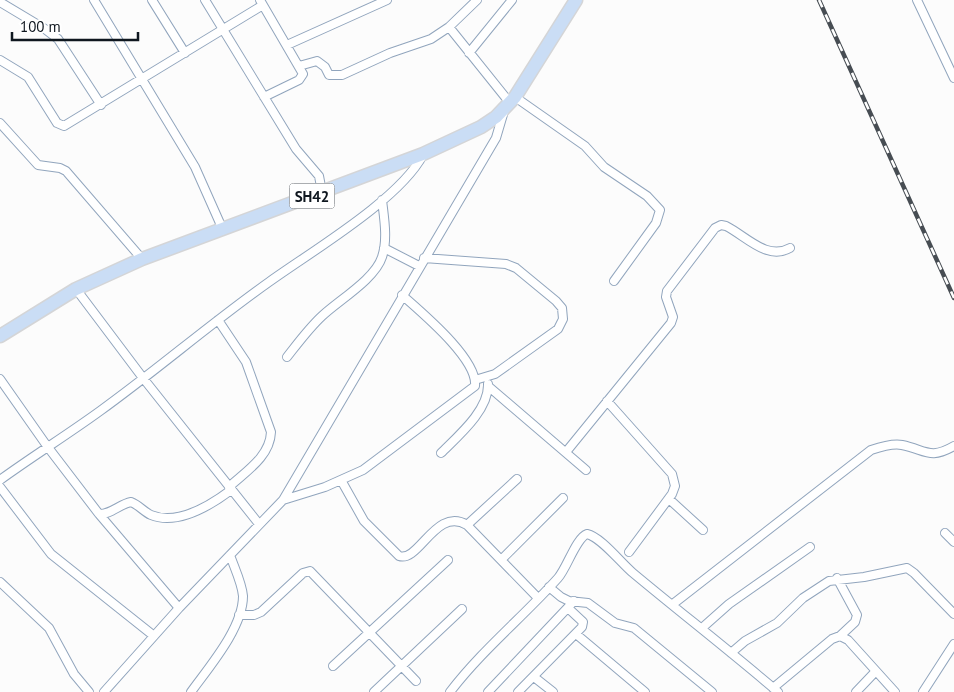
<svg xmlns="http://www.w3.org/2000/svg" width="954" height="692" font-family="'PT Sans',sans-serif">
	<rect width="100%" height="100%" fill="#fcfcfc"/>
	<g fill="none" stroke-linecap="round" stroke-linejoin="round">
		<g stroke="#91a5bd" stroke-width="10">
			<path id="street" d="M94,0L195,167L223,230
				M152,0L185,53
				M205,0L296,149L319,176L322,192
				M260,0L303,74L299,80L264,97
				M917,0L954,78
				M0,2L45,29L58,39L101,105
				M449,27L510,103
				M287,45L387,0
				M469,53L512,0
				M0,60L28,77L57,123L64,126L263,5
				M299,66L317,61L325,67L329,75H342L390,53L431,39L449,27L477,0
				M515,97L585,146L604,167L647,196L660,210L656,223L614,281
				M0,123L38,165L60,168L66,171L142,259
				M384,248L419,266
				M424,258L506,264L516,268L556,301L562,308L563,319L558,329L495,374L475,380
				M76,289L143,378L259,524
				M218,320L246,362L271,432C270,457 245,472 229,487
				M287,357C298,343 309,328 322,316C339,300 375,279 382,257C388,239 384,218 382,200
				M0,379L47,446L99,514C110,515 120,504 131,502C139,505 144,512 151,515C178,526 211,505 231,490
				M488,386L586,470
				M607,401L672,474L675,486L672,494L629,552
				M566,452L671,323L673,317L666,297L667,291L715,228L721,225L726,226C746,236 767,261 790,248
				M441,453C458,436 489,410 488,384
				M0,480C33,456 67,435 100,411C157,370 211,323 269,282C312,251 399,200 423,155
				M341,480L364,521L399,556C419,563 436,506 467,525L538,598
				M0,487L51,554L154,636
				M669,499L703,530
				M283,500L325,487L363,470L475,386C478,359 421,312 402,295
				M99,514L179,608
				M467,525L517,479
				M945,533L954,542
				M501,560L563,498
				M837,578L857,615L855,622L840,636
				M0,582L49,628L74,674L89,692
				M549,587L561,597L569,601L588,603L615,623L634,628L712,692
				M673,604L871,450C880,447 893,443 902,445C926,450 930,460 954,446
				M239,615H254L261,612L303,573L310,571L416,681
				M702,628L729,604L810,547
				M576,634L645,692
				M731,653L745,641L777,623L803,598L829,581L864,577L907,568L914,573L954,614
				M333,666L448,560
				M534,677L553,692
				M773,688L832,639L840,636L848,640L895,692
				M104,692L179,608L283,500L496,138L504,111
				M191,692C209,667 243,628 243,596C242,583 234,567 230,555
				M374,692L462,609
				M450,692C482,650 523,617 558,578C567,568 576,538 587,534C601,537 621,563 633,573C681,613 730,651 778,692
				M488,692L574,601
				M518,692L582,627L583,622L568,608
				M856,692L876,671
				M923,692L954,644"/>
		</g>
		<g stroke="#d4d5d7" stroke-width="15">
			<path id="primary" d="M0,336L76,289L142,259L423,154L481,127L496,117L515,97L576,0"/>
		</g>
		<use href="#street" stroke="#fff" stroke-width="8"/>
		<use href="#primary" stroke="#caddf5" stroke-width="12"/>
		<g stroke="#474d53" stroke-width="4.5">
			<path id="rail" d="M819,0L954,298"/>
		</g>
		<use href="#rail" stroke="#fff" stroke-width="2.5" stroke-dasharray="8" stroke-linecap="butt"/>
	</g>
	<g text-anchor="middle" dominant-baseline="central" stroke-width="4" stroke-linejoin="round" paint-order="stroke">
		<rect fill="#fff" stroke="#575d62" stroke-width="1" x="289.5" y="183.5" width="45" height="25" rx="4"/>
		<g font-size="15" font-weight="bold" fill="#0f171f">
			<text x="312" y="196">SH42</text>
		</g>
	</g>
	<path d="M12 32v8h126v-8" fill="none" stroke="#0f171f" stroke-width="2.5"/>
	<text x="20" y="32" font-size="15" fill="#0f171f" stroke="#ffffff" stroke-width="4" paint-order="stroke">100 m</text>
</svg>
